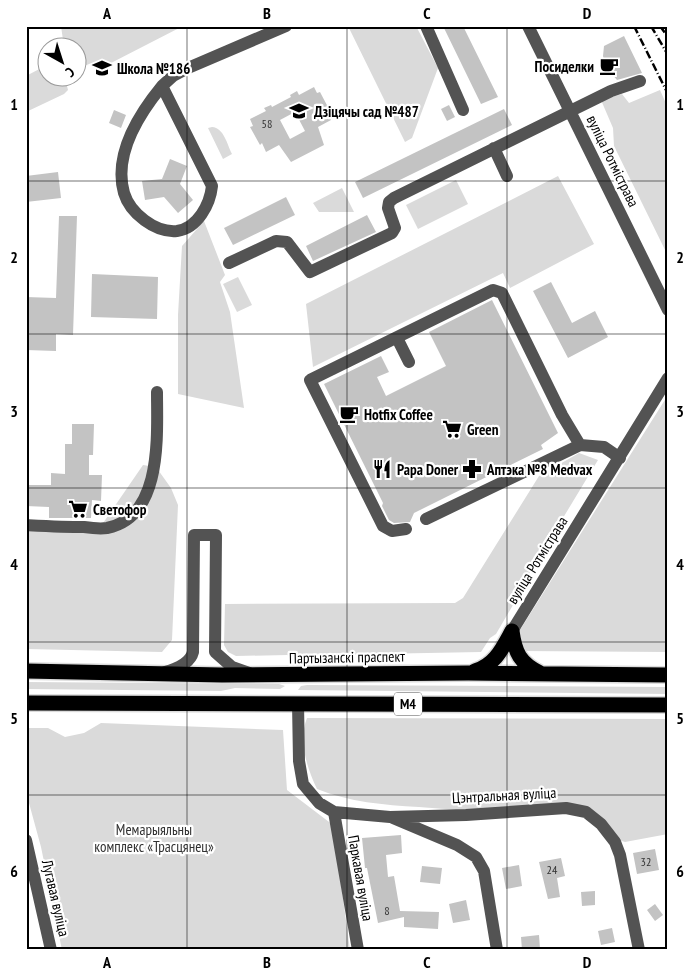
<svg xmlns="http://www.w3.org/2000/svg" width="694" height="976" font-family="'PT Sans Narrow',sans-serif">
	<rect width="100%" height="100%" fill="#fff"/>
	<path fill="#dadada" d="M61,26H183L111,63C98,67 90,67 78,62V48L64,47Z
		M348,26H416L438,68L412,138L405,142Z
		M47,65L48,78H65L68,90L64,94L26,112V76Z
		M660,90L668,108V256L614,146L613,128L601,100L622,94L629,103Z
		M212,127C224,128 227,144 232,154L223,159L208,128Z
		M558,176L594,244L510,288L503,273L313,367L306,304Z
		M456,180L468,204L418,229L406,205Z
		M342,188L354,212H319L313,203Z
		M204,221L225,275L220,282L230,312L244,408L178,394V315L182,246Z
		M238,277L252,305L237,312L223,284Z
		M668,395V652L519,651L517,642L520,630Z
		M579,453L598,460L514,599L513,605L496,634L490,638L481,652L320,655L296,659L287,655L236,656L228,652L224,645L225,604L455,603L463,598L539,476Z
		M143,465L156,467L171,488L178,505L172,640L162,652L26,649V525L99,529Z
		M26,682L279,684L285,686L280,689L235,688L221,691L26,689Z
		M307,685L668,687V694L298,690L301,686Z
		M307,718L668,719V834L625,842L619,840L595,812C536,812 477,812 419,807C383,805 350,802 317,789C307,768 298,741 307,718Z
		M101,723L283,730L287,790L333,825L350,950H62L41,847L26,792V728H48L65,737L84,733Z"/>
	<path fill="#c3c3c3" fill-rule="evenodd" d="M443,26H463L498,97L481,104Z
		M624,36L642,73L617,80L606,67L603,56L604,46Z
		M314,87L317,93L320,92L330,111L327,112L331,120L318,127L324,145L291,162L279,145L266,152L262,143L260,145L250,127L253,126L250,119L266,111L264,108L271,105L272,107L291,97L290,95L297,91L299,95ZM295,112L305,131L290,139L280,120Z
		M449,105L455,117L447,121L441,109Z
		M504,109L512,125L363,198L355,182Z
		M114,110L126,115L121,128L109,123Z
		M170,159L187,166L180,184L193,200L178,213L164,197L145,200L142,181L162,179Z
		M58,172L61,198L26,202V176Z
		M286,197L295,215L233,245L224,228Z
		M367,215L376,232L313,261L306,246Z
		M59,216H77L73,335L56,334V351L26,350V297L56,298Z
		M92,274L158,277L157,319L91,317Z
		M551,282L572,323L595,311L608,337L568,358L533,291Z
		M492,300L558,433L541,445L543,449L414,513L410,522L394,523L389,520L382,506L383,503L324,384L381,356L389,372L377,377L386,396L446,366L429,332Z
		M72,424H94L93,455H89V475H102L101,501L92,500L91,518H49V507L26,506V485H51V473L65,474V444H72Z
		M401,835L402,853L386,855L388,877L394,876L400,911L439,912L438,929L404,927V917L378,923L367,868H365L362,838Z
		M655,849L659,870L637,874L633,853Z
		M561,858L565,876L557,878L560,897L548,899L539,862Z
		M519,865L522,886L506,889L502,868Z
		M422,866L442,868L440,884L420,882Z
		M595,891V905L582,906L581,892Z
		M466,900L470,920L453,923L449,904Z
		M655,904L663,915L655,921L647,910Z
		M612,928L615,942L601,945L598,931Z
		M539,935L540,949L522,950L521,937Z"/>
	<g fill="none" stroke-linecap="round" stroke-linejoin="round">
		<g stroke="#dbdbdb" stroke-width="18">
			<path id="highway" d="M512,631C515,653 520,663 540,673
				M26,671L222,675L468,673L668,675
				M475,671C495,665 502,649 512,631
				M26,703L668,705"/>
		</g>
		<path stroke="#535353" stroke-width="12" d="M426,26L463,110
			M528,26L668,310
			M162,86L212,186C210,204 198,228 177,231C155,233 130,213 124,193C113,154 139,114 162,86Z
			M162,86L173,76L188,68L286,26
			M494,148L507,176
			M229,263L276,241L287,242L310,272L392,233L395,228L388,208L389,202L394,198L611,91L640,81
			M397,338L409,362
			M426,519L580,445L604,447L620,458
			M26,525C46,526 65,527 84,527C91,528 100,529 107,528C163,517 157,435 157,392
			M406,529L392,531L383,526L310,380L493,290L502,293L562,415L580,445
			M512,631L668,378
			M165,672C176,669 190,664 193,652L194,535H216L215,652L232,667L249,673
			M298,703L299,761L303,784L319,803L334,812L390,817L466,815L566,808L586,812L601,824L615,842L620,855L639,950
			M334,812L358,950
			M393,818L457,845L476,857L484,871L497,950
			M26,840L51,950"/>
		<use href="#highway" stroke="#000" stroke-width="15"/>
		<path stroke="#000" stroke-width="2.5" stroke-dasharray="8 2.5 1 2.5" stroke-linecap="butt" d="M634,26L668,94
			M651,26L668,55
			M660,26L668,37"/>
	</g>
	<path fill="none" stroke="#000" stroke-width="1" stroke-opacity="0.55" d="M187,26V950M347,26V950M507,26V950M26,181H668M26,334H668M26,488H668M26,642H668M26,795H668"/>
	<defs>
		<g id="cafe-bare" transform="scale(1.5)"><path d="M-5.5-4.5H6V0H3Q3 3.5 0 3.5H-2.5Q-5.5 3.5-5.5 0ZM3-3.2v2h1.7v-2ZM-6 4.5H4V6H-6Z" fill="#000" stroke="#fff" stroke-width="2.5" paint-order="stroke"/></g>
		<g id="school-bare" transform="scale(1.5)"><path d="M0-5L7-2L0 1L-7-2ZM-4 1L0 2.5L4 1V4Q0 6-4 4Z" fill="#000" stroke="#fff" stroke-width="2.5" paint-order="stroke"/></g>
		<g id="supermarket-bare" transform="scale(1.5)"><path d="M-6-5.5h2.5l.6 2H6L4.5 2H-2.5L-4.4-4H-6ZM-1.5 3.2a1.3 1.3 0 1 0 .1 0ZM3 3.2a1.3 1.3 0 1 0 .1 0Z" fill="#000" stroke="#fff" stroke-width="2.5" paint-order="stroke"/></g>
		<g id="restaurant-bare" transform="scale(1.5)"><path d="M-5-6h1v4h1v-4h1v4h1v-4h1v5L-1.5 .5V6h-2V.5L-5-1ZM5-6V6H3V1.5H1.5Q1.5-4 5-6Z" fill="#000" stroke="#fff" stroke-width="2.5" paint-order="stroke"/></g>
		<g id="pharmacy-bare" transform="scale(1.5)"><path d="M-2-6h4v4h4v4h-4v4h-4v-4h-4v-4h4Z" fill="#000" stroke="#fff" stroke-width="2.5" paint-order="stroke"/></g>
	</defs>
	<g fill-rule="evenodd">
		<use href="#cafe-bare" x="609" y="66"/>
		<use href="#school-bare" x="102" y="68"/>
		<use href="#school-bare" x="299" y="111"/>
		<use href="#cafe-bare" x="349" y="414"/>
		<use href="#supermarket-bare" x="452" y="429"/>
		<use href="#restaurant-bare" x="382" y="469"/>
		<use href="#pharmacy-bare" x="472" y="469"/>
		<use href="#supermarket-bare" x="78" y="509"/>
	</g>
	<g text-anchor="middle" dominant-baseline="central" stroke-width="4.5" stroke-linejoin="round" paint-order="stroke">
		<g font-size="12" fill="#313131">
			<text x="267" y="123">58</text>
			<text x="646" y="861">32</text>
			<text x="552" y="869">24</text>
			<text x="387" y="910">8</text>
		</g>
		<rect fill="#fff" stroke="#4c4c4c" stroke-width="1" x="394" y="692.5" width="28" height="23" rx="4"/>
		<g font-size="14" font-weight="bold" fill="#000">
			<text x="408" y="704">М4</text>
		</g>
		<g font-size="15" font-weight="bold" fill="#000" stroke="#fff" text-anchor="start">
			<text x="594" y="66" text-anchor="end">Посиделки</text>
			<text x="117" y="68">Школа №186</text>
			<text x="314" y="111">Дзіцячы сад №487</text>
			<text x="364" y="414">Hotfix Coffee</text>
			<text x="467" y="429">Green</text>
			<text x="397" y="469">Papa Doner</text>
			<text x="487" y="469">Аптэка №8 Medvax</text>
			<text x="93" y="509">Светофор</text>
		</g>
		<g font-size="15" fill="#000" stroke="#fff">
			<text transform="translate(613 161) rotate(64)">вуліца Ротмістрава</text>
			<text transform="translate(537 560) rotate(-58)">вуліца Ротмістрава</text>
			<text transform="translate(347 657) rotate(-1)">Партызанскі праспект</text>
			<text transform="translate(504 795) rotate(-3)">Цэнтральная вуліца</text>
			<text transform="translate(361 878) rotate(80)">Паркавая вуліца</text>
			<text transform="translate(56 898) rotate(77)">Лугавая вуліца</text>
		</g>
		<g font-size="15" fill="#313131" stroke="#fff">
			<text x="154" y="829">Мемарыяльны<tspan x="154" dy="17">комплекс «Трасцянец»</tspan></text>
		</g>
	</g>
	<rect width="694" height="976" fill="none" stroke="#ffffff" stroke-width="55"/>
	<g transform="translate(62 62) rotate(141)"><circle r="24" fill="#ffffff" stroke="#999999"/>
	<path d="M0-4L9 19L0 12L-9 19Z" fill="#000000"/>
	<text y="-8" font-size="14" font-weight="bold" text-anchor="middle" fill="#000000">С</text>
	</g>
	<rect x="28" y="28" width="638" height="920" fill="none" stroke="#000" stroke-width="2"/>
	<g font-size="16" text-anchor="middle" font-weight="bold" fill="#000">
		<text x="107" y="19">A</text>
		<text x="267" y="19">B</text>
		<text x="427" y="19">C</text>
		<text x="587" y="19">D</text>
		<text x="14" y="110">1</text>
		<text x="680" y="110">1</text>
		<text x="14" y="263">2</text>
		<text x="680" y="263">2</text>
		<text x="14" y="417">3</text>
		<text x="680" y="417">3</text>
		<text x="14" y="570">4</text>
		<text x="680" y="570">4</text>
		<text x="14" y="724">5</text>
		<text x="680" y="724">5</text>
		<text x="14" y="877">6</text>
		<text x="680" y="877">6</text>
		<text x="107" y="968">A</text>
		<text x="267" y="968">B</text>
		<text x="427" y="968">C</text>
		<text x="587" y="968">D</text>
	</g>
</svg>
